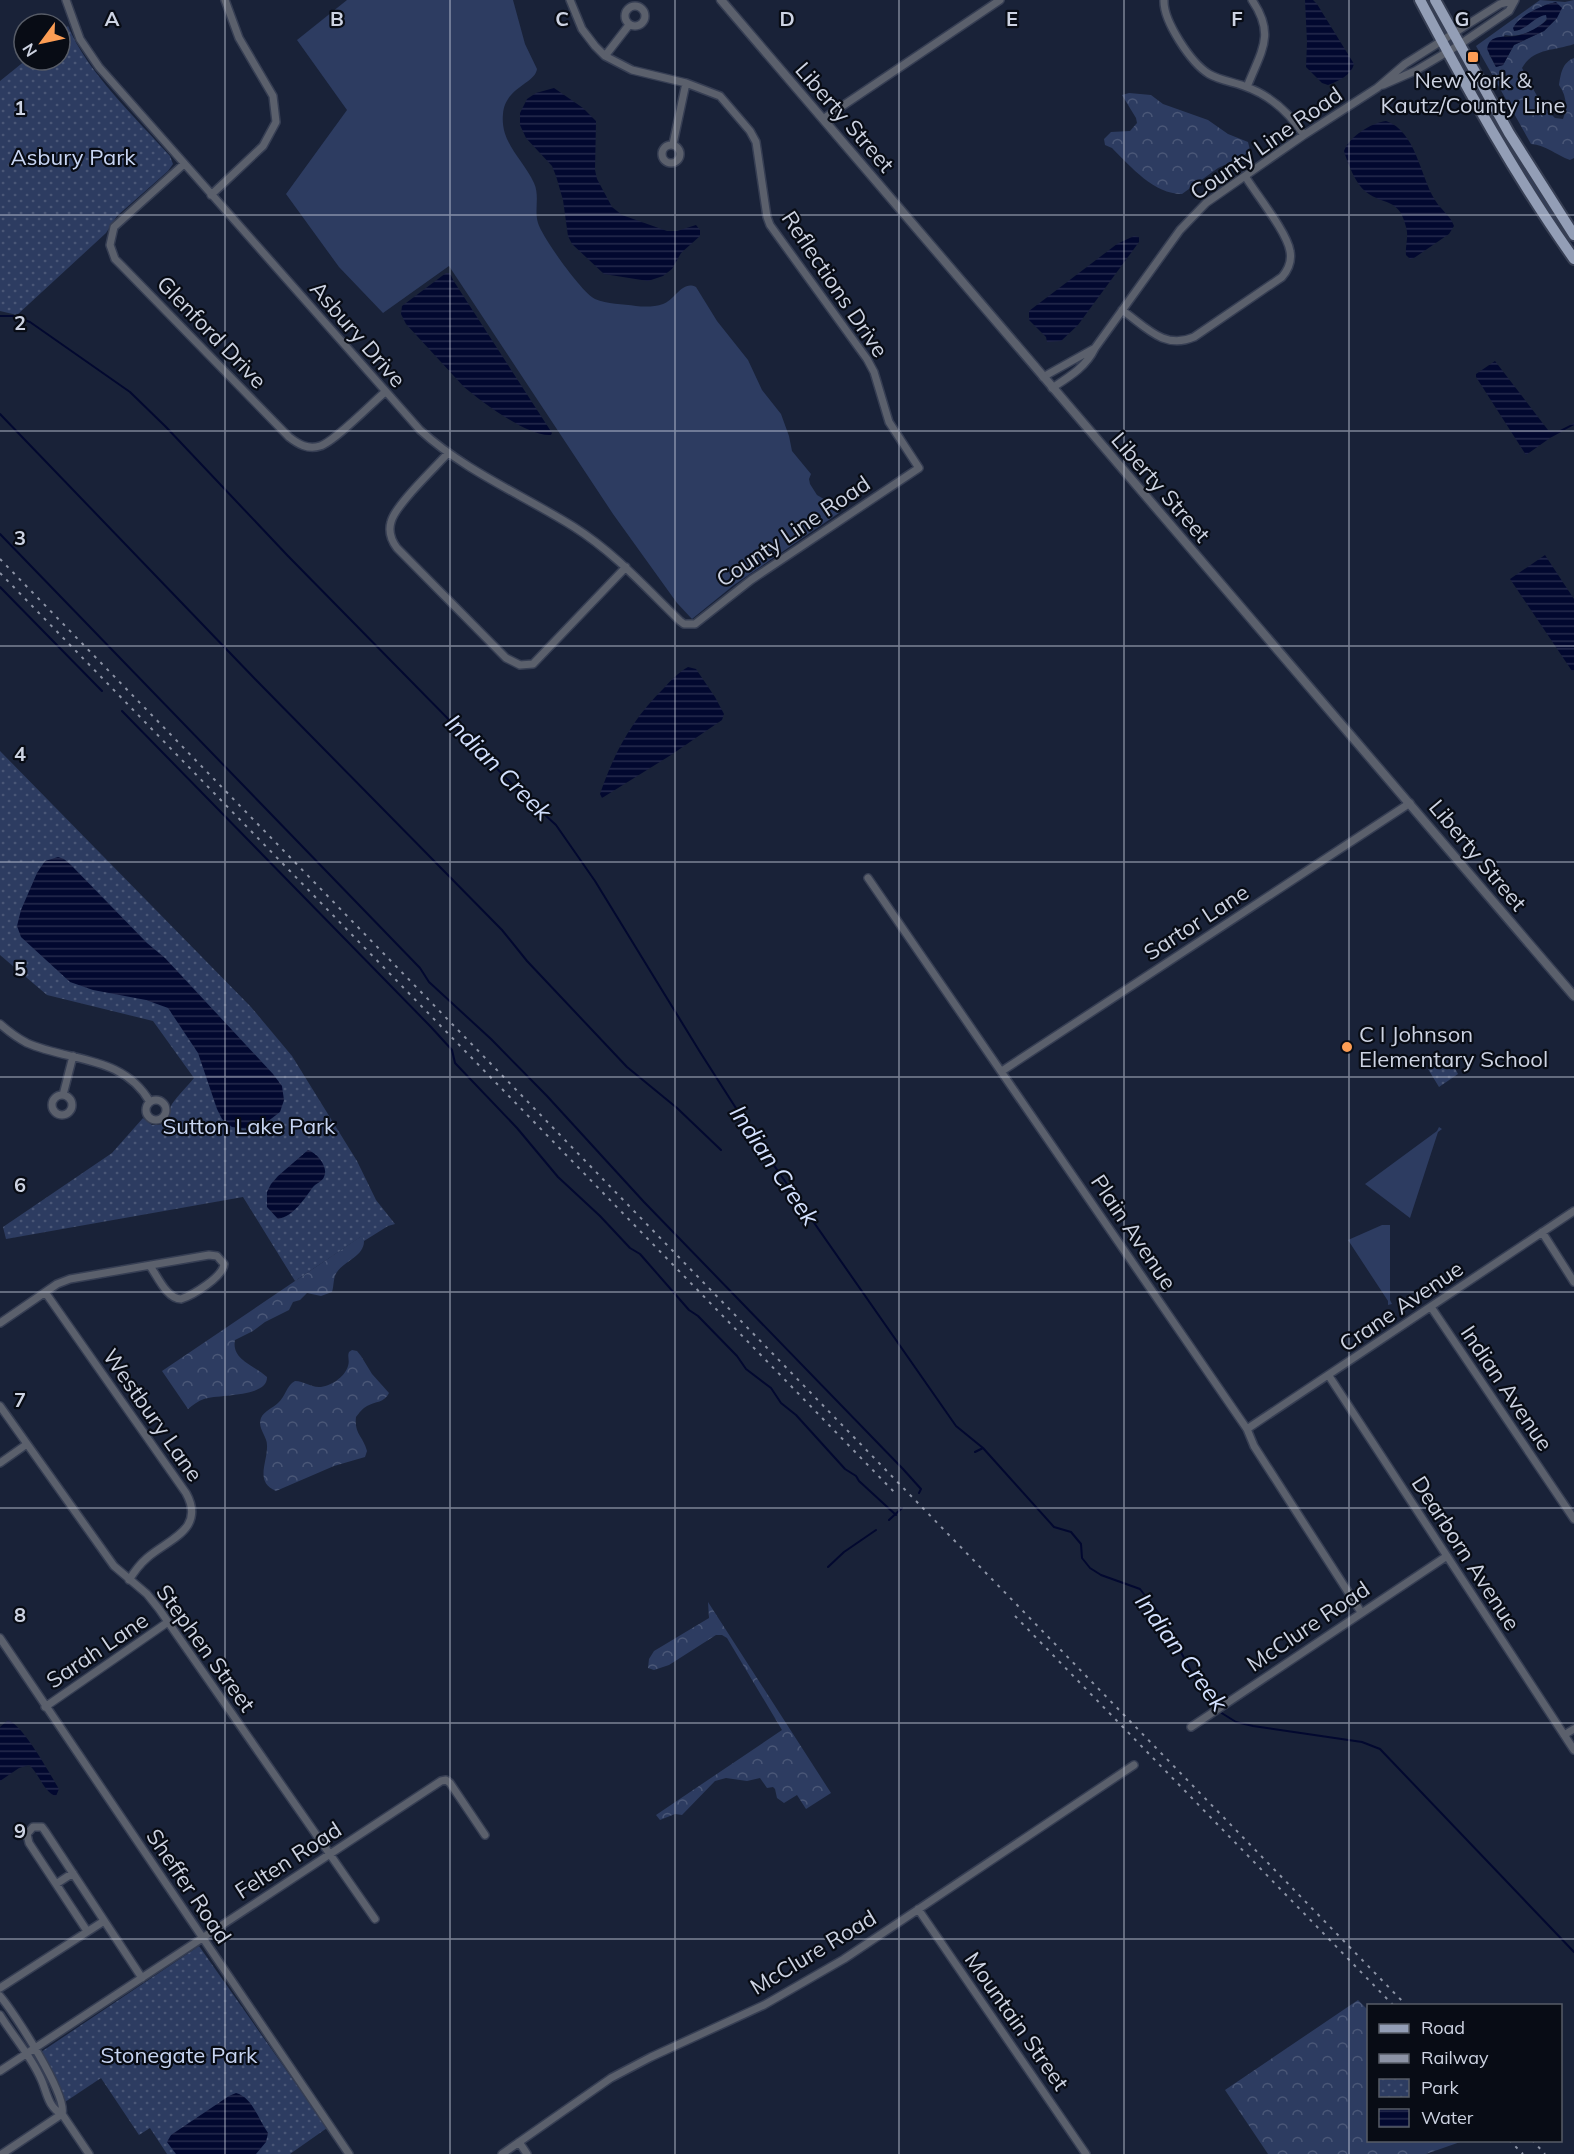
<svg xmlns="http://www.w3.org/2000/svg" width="1574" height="2154" font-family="Mulish,sans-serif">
	<defs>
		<pattern id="forest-crowns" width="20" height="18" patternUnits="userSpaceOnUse" patternTransform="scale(1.5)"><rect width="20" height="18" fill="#2d3c61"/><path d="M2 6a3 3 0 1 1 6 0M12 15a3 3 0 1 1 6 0" fill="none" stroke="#4a5777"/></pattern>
		<pattern id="park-dots" width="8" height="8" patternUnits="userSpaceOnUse" patternTransform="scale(1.5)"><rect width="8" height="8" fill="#2d3c61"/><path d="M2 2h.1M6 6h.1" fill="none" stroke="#4a5777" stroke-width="1.8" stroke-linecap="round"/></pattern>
		<pattern id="water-rules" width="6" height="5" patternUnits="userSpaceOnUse" patternTransform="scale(1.5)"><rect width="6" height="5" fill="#02082f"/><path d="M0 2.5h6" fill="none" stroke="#262b4d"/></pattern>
	</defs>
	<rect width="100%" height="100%" fill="#192238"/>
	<path fill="#2d3c61" d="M347,0H513L525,44L537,69C535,84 505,87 503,114C500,143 523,159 534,183C540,196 534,210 538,223C542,237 582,293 595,299C607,304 623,304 636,306C644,307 655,307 663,304C675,300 682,280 696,287L717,321L748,360L762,390L781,414L789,436L792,451L811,474L809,479L810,484L817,495L832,504L839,513L734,585L692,619L677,603L613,514L449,266L383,313L339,267L286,194L347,110L297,40Z
		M1495,127L1569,235L1568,236L1536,194Z
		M1439,1127L1442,1129L1438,1132L1410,1218L1365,1184L1437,1131Z
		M1382,1225H1390V1300L1392,1304L1388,1305V1301L1348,1240Z"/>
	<path fill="url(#forest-crowns)" fill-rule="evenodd" d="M1540,0L1565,2L1574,0V44C1554,51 1533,48 1522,68C1532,86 1539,104 1555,118L1563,119C1568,107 1566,95 1559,85C1561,73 1562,63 1574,58V158L1570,160C1556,155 1546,145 1531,144L1476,46ZM1556,2L1557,18L1544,31L1514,45L1503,65L1496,67L1489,54L1505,35C1519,38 1541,30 1548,17L1546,14L1535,18L1519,30L1517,22L1545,5Z
		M1129,93L1151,95L1163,104L1208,120L1228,134L1248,142L1250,150L1242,157L1218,168L1182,194C1154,194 1131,167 1112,148L1105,145L1104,139L1111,132L1130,131L1137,123L1136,118L1122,95Z
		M363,1235C369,1255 346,1259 337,1272C333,1277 334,1286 332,1292L321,1296L307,1293L300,1300L293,1302L289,1310L265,1322L253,1331L235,1340C231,1360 256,1366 267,1377C268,1398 217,1394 204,1399C198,1401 193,1405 188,1409L162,1371Z
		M352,1350L357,1351L361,1356L372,1374L389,1393C384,1403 376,1401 367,1406C363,1408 359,1413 356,1417C354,1434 363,1436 367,1451L365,1457L334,1466L276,1491C254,1482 268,1462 267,1445C267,1436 257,1428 261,1418C264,1411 273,1408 278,1403C286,1396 286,1386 295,1381C304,1381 310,1387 319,1387C330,1387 345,1377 348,1366C350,1360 347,1357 349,1352Z
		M708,1602L831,1793L806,1809L797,1795L784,1803L777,1798L775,1789L773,1787L767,1788L760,1778L747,1781L726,1778L715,1781L682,1815L675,1814L660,1820L656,1815L782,1730L727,1638L722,1635H716L669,1665L654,1670L648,1668L649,1659L654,1651L709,1618Z
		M1358,2000L1368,2010V2140L1463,2141L1426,2154H1268L1225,2090Z"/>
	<path fill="url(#park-dots)" d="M68,26C87,72 136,118 170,156L173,164L168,171L117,216L106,233L17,315L0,311V81L26,60H60V32Z
		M0,751L251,1007L292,1056L357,1161L376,1200L395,1224L388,1226L364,1241L362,1236L295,1281L243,1197L6,1239L3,1227L112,1153L143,1118L152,1125C172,1126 166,1115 172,1104C178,1095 187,1087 194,1078L153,1021L47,995L0,955Z
		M1449,1057L1458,1074L1439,1087L1428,1069Z
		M199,1946L327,2128L290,2154H167L150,2128L139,2135L101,2078L65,2102L54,2074L41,2052Z"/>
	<path fill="url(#water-rules)" d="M1305,0H1313L1317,4L1354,64C1351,75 1339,81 1328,85L1322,83L1306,67L1307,42Z
		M1556,2L1562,8L1557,18L1544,31L1514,45L1503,65L1496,67L1487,49C1490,33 1504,38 1516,36C1527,34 1539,27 1547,20L1546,15C1534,16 1526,31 1514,31L1513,28C1519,15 1543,5 1556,2Z
		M554,88L583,108L596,121L595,170L597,179L612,207L622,215L667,231H677L696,225L700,230V236L681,253L672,269L663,276L648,281L604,274L572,244L568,236L563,200L556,176L552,166L526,138L520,125V113L527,99L536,93Z
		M1386,121C1416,131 1420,176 1435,200C1440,209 1451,216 1454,226L1449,234L1414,258L1410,259L1406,255C1405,246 1409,237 1406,227C1399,197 1384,206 1366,192C1355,183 1348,164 1344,151C1350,136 1371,123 1386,121Z
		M1134,236L1139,237V242L1078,325L1061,341L1047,342L1046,337L1029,320V311L1117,244Z
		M446,273H450L453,280L552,433L551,435C528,437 482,402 464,387L406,324L401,314L402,306Z
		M1495,361L1548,430L1556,432L1574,423V425L1550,438L1526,455L1476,377V374Z
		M1545,555L1574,599V670L1572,671L1510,579Z
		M688,667L696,669L715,697L724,714L722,720L671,755L602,798L600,794C614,753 632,719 664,688C671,680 679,672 688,667Z
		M58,857L64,859L71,865L147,943L165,958L273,1074L282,1086L284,1100L280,1112L267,1122L248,1129L232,1127L222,1119L217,1109L198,1053L168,1008L146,1000L93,990L70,982L21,937L17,926L21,910L37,873L45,861Z
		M308,1150C317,1153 329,1167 324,1177C322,1182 316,1183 313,1187C304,1199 294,1216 278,1219L267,1207V1192L271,1184L278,1176Z
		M8,1720C23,1725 50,1774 59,1789L56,1796C44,1793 39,1773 29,1765L19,1768L0,1781V1727Z
		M236,2093C252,2097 259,2120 268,2133L266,2142L256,2154H176L167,2142L171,2135L229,2096Z"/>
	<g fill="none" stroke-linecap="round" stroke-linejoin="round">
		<path stroke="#02082f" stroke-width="2" d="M0,316H14L30,322L130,392L166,427L288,556L519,791L556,825L595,881L700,1052L757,1141L956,1426L983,1448L1054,1527L1071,1532L1081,1544L1082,1558L1090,1568L1101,1575L1140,1589L1164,1620L1193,1675L1216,1707
			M0,414L257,681L502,930L527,961L627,1067L677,1108L721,1150
			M0,534L420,968L429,982L491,1039L547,1096L644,1202L903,1469L921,1489L919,1493
			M0,587L102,691
			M122,711L431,1027L452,1050L455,1063L517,1128L558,1177L600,1216L630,1248L640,1254L689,1310L698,1316L737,1356L746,1369L771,1388L781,1403L796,1415L845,1469L856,1476L859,1481L896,1515
			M975,1452L983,1448
			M889,1520L902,1508
			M828,1567L844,1552L876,1530
			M1220,1712L1236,1722L1253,1726L1362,1742L1380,1749L1574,1952"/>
		<g stroke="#363e53" stroke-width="10">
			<path id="minor" d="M66,0L80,39L99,67L420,430C465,471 523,495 574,527C615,553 646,588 680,621L684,624H695L751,580L919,468L889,422L874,372L867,359L770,225L767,217L756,142L750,131L720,96L686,83L632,70L605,56L595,46L582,29L570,0
				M1164,0C1163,21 1191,63 1209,74C1219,80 1233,82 1244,86C1270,95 1289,112 1304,135
				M625 16a10 10 0 1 1 20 0a10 10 0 1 1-20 0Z
				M605,56L629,25
				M1383,85L1415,71L1459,45L1509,11L1515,0
				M1247,87C1261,51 1276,35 1252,0
				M823,119L1000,0
				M673,144L686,83
				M662 154a9 9 0 1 1 18 0a9 9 0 1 1-18 0Z
				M184,164L114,227L110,245L115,259L122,266L289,437C298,444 308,450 320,446C334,442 372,403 385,392
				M211,195L263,146L276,122L273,96L239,38L225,0
				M1122,310C1146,327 1164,350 1194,337L1282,277C1288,270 1292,261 1290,251C1287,232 1256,194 1245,176
				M1095,348L1180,230L1206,203L1304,135L1377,88L1405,64L1500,4L1515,0
				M1043,377L1095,348C1086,367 1069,377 1052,388
				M448,453C435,468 395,505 391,522C388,532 391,540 397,548L506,658L520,665L533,664L626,567
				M868,878L1247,1429L1254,1446L1361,1612
				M0,1024C8,1031 17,1038 27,1043C70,1062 123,1055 150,1102
				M1002,1071L1410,803
				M63,1095L73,1056
				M52 1105a10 10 0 1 1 20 0a10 10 0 1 1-20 0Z
				M146 1110a10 10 0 1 1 20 0a10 10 0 1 1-20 0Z
				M1542,1232L1574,1282
				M45,1292L186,1493C206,1529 169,1539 147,1558C140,1564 134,1572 129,1580
				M1431,1307L1574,1519
				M0,1323L57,1284L70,1279L209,1255L217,1256L224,1264C223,1277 193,1295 181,1299C167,1299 158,1277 150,1266
				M1329,1376L1574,1750
				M0,1406L114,1566L147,1594L159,1609L375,1919
				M1247,1429L1574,1211
				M0,1463L27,1444
				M0,1638L349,2154
				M45,1707L168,1622
				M1191,1727L1447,1556
				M1564,1735L1574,1729
				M56,1884L73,1873
				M918,1909L1086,2154
				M87,1931L29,1843L27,1834L33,1827H42L45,1831L142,1978
				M0,1988L104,1921
				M0,1996C14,2012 68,2096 62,2114
				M0,2015C13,2036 31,2056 41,2079C47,2092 48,2108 62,2114L89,2154
				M0,2071L441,1781L446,1780L450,1783L485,1835
				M519,2142L527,2154
				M2,2154L62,2114
				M502,2154L611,2078L651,2057L764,2005L844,1959L1134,1765"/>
		</g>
		<g stroke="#363e53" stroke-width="11">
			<path id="tertiary" d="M721,0L1574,996"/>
		</g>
		<g stroke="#363e53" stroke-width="14">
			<path id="primary" d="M1420,0C1467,89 1516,177 1574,259
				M1435,0L1509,133L1574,235"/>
		</g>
		<use href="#minor" stroke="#5b606c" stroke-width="7"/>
		<use href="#tertiary" stroke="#5b606c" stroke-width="8"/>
		<use href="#primary" stroke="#939eb6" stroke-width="10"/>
		<path stroke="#8c93a5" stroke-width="2" stroke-dasharray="3 6" stroke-linecap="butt" d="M0,559L1407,2006
			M0,573L897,1495
			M1015,1616L1394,2006
			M1509,2140L1523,2154
			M1532,2140L1545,2154"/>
	</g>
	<path fill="none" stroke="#cdd3e2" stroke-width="1.5" stroke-opacity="0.55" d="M225,0V2154M450,0V2154M675,0V2154M899,0V2154M1124,0V2154M1349,0V2154M0,215H1574M0,431H1574M0,646H1574M0,862H1574M0,1077H1574M0,1292H1574M0,1508H1574M0,1723H1574M0,1939H1574"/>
	<g fill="#fc9d54" stroke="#080c15" stroke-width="2">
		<rect x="1467" y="51" width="12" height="12" rx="3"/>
		<circle cx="1347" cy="1047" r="6"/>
	</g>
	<g text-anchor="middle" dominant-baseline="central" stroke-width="4.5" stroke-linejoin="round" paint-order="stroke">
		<g font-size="22" fill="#cdd3e2" stroke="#080c15">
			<text x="1473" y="80">New York &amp;<tspan x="1473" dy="25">Kautz/County Line</tspan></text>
			<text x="1359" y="1034" text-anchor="start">C I Johnson<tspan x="1359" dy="25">Elementary School</tspan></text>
		</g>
		<g font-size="22" fill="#cdd3e2" stroke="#080c15">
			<text transform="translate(845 117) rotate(49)">Liberty Street</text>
			<text transform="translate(1266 143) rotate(-35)">County Line Road</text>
			<text transform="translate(835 284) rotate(56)">Reflections Drive</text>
			<text transform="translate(212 332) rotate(46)">Glenford Drive</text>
			<text transform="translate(358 334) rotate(49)">Asbury Drive</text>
			<text transform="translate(1161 487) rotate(49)">Liberty Street</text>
			<text transform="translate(793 531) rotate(-34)">County Line Road</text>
			<text transform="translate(1478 855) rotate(50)">Liberty Street</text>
			<text transform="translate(1196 922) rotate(-33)">Sartor Lane</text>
			<text transform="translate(1134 1232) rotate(56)">Plain Avenue</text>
			<text transform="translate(1401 1306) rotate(-34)">Crane Avenue</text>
			<text transform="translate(1507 1388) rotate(56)">Indian Avenue</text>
			<text transform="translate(153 1415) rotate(55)">Westbury Lane</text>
			<text transform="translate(1466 1553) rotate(57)">Dearborn Avenue</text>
			<text transform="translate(1308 1626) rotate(-34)">McClure Road</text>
			<text transform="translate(206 1648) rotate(54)">Stephen Street</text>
			<text transform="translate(97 1650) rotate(-34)">Sarah Lane</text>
			<text transform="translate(288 1860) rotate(-33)">Felten Road</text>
			<text transform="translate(189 1886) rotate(56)">Sheffer Road</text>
			<text transform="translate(813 1952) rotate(-31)">McClure Road</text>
			<text transform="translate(1017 2021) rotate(55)">Mountain Street</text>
		</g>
		<g font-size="22" fill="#c8d5f2" stroke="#080c15">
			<text x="73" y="157">Asbury Park</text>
			<text x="249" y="1126">Sutton Lake Park</text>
			<text x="179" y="2055">Stonegate Park</text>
		</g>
		<g font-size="24" font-style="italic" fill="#d3e0fe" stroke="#080c15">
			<text transform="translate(499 767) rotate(45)">Indian Creek</text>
			<text transform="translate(775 1165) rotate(56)">Indian Creek</text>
			<text transform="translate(1182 1652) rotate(54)">Indian Creek</text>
		</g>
	</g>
	<g font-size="20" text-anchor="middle" font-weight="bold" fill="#cdd3e2" stroke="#080c15" stroke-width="4.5" stroke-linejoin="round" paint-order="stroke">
		<text x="112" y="26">A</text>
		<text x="337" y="26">B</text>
		<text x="562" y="26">C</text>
		<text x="787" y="26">D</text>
		<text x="1012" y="26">E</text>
		<text x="1237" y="26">F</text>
		<text x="1462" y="26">G</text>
		<text x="20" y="115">1</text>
		<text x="20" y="330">2</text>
		<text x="20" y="545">3</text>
		<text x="20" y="761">4</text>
		<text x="20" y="976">5</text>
		<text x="20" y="1192">6</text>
		<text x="20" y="1407">7</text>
		<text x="20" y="1622">8</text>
		<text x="20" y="1838">9</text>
	</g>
	<rect x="1367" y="2004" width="195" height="138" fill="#080c15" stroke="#575c67" stroke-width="1.5"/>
	<rect x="1379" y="2024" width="30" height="9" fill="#939eb6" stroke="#575c67" stroke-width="1.5"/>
	<text x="1421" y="2034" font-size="18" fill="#cdd3e2">Road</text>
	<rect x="1379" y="2054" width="30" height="9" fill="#8c93a5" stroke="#575c67" stroke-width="1.5"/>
	<text x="1421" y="2064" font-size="18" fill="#cdd3e2">Railway</text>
	<rect x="1379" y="2079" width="30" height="18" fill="url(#park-dots)" stroke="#575c67" stroke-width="1.5"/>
	<text x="1421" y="2094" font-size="18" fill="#cdd3e2">Park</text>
	<rect x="1379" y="2109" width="30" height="18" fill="url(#water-rules)" stroke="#575c67" stroke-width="1.5"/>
	<text x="1421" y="2124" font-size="18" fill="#cdd3e2">Water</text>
	<g transform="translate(42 42) rotate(237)"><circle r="28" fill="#080c15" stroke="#575c67" stroke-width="1.5"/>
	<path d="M0-4.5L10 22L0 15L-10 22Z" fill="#fc9d54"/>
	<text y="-9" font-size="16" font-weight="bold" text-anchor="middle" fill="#cdd3e2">N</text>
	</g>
</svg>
